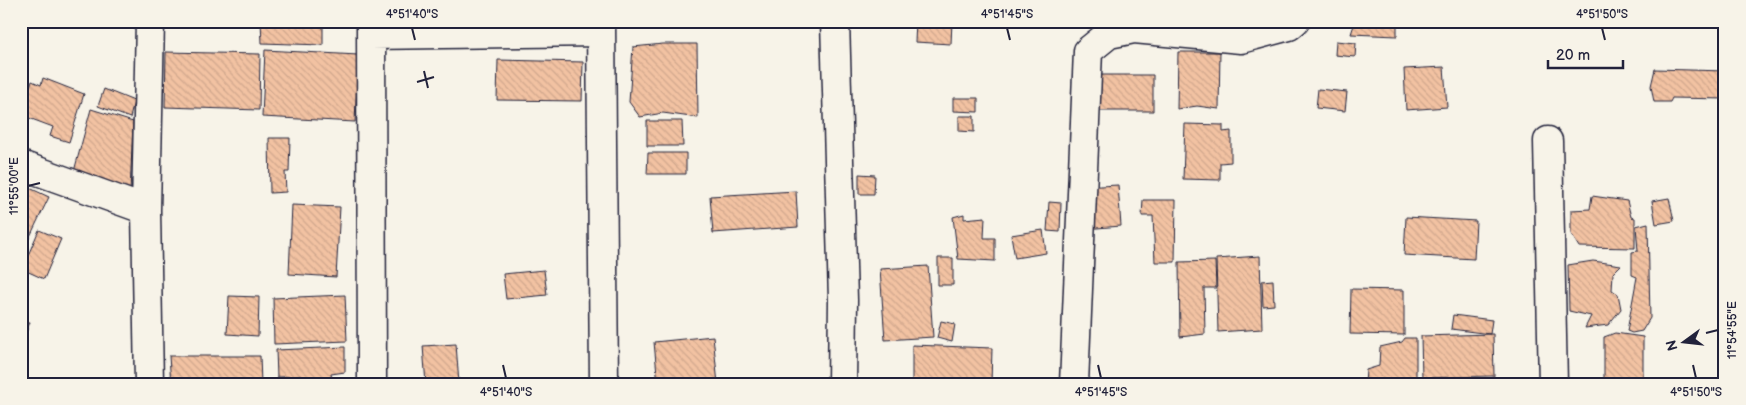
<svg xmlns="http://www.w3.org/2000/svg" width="1746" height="405" font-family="'Balsamiq Sans',sans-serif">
	<defs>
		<pattern id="building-back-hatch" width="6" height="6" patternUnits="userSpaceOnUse" patternTransform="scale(1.25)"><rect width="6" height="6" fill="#f2c2a2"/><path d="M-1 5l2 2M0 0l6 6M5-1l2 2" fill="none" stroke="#cfa68c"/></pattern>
	</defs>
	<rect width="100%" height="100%" fill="#f7f3e8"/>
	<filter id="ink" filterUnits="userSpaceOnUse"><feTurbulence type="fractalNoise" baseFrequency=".02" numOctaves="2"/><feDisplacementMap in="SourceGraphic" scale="10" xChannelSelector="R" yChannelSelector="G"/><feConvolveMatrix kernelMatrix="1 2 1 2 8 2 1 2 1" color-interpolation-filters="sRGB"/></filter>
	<g filter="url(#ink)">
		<path fill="url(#building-back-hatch)" stroke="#22223b" d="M261,21H302L301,26H305L307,21H323V45L262,43Z
			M916,21H952L951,44L915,42Z
			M1397,21V36L1351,34L1355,22H1344Z
			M1336,41L1356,43L1355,57L1335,55Z
			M663,44H697L698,118L663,113L640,117L629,102L633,47Z
			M265,50L358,55L355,122L262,117Z
			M166,52L260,54L259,110L165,107Z
			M1178,52H1220L1219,109L1197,106L1177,109Z
			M498,60L583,62L582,101L497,100Z
			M1444,67L1447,107L1406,110L1404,69Z
			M1655,69L1725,71V99L1672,98L1670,102H1654L1651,86Z
			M1091,75H1153V111H1099Z
			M43,78L84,94L69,142L50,136L53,127L21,115V108L32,81L41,85Z
			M104,89L134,101L130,118L98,106Z
			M1318,89L1347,92L1345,111L1316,108Z
			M953,98H978V112L953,111Z
			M91,109L133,122L130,193L73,175Z
			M959,116H974V132L959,131Z
			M647,121H682L683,146H647Z
			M1185,124L1223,125V132L1231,131V162L1220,163V180L1183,179Z
			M269,138H290L289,172H285L286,192L270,193Z
			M648,153H686V174H647Z
			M859,174L875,175L874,194H859Z
			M21,184L49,197L21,255Z
			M1118,185L1121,226L1085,229L1083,187Z
			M796,191L798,227L713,233L710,196Z
			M1592,196L1627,201L1631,217L1635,218V248L1579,247L1571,234V210L1590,209Z
			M1669,198L1674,221L1656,224L1652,201Z
			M1143,200H1176L1175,262H1155L1153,216H1142Z
			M1049,202L1061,203L1060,232L1047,231Z
			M292,205L340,207L336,277L289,274Z
			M964,214V219L985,217L984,238H995V261L958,259L953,217Z
			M1406,217L1476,221L1474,259L1404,255Z
			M1648,223L1650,318L1642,331L1632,333L1627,331L1637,277L1632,275V252L1638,251L1636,226Z
			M39,230L61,239L44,279L22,269Z
			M1043,230L1046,253L1015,258L1011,235Z
			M1260,256L1262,329L1218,332L1216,259Z
			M938,258H953V285H938Z
			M1215,261L1216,288H1204L1205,334L1180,337L1179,262Z
			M1593,261L1621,265L1613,273L1612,290L1618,294L1621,309L1608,325L1585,328L1591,316L1569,311L1568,265Z
			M928,266L933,337L885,340L880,269Z
			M544,270L547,295L506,299L503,274Z
			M1273,280L1274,305L1263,306L1262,281Z
			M1351,289L1404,290V335L1350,334Z
			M345,295L347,341L274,344L273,298Z
			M229,296L259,297L258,336L227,334Z
			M1453,315L1492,320L1490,334L1451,329Z
			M21,319L30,322L21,346Z
			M941,321L955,324L952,342L937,338Z
			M1615,333L1643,337V384H1604V337Z
			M1493,334L1494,376L1422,378L1421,336Z
			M713,336L718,384H658L654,342Z
			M1405,338H1416V384H1365L1366,370L1379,366L1380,347L1402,342Z
			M456,344L459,384H426L423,346Z
			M912,345L992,348L991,384H912Z
			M345,347V372L331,374L332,379L301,381V376L277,377L276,350Z
			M169,356H260L261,384H171Z"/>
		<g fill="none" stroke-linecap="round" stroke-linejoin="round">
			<g stroke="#22223b" stroke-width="31">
				<path id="minor" d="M371,21L372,384
					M601,21L604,384
					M835,21L843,300L842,384
					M371,35L601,32
					M1548,141L1553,384
					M21,165L146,210
					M149,384L146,210L150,21
					M1074,384L1088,51L1109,34L1134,29L1241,39L1289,26L1295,21"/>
			</g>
			<use href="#minor" stroke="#f7f3e8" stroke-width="28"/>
		</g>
	</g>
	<path fill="none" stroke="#22223b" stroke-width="2" d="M412,28L415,40M1007,28L1010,40M1602,28L1605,40M424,71L428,88M417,82L434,77M28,186L40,183M1706,333L1718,330M503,365L506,378M1098,365L1101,378M1693,365L1696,378"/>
	<rect width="1746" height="405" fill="none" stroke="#f7f3e8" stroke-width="55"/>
	<g transform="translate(1684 342) rotate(255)" stroke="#f7f3e8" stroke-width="4" paint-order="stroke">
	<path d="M0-4L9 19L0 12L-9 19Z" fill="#22223b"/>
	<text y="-8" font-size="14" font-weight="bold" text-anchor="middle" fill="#22223b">N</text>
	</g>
	<path d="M1548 60v8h75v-8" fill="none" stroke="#22223b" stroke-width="2.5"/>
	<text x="1556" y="60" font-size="15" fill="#22223b" stroke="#f7f3e8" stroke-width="4" paint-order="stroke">20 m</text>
	<rect x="28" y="28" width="1690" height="350" fill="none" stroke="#22223b" stroke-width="2"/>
	<g font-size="12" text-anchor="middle" fill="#22223b">
		<text x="412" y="18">4°51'40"S</text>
		<text x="1007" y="18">4°51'45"S</text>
		<text x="1602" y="18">4°51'50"S</text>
		<text transform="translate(14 186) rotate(-90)" y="4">11°55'00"E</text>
		<text transform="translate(1732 330) rotate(-90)" y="4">11°54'55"E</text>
		<text x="506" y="396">4°51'40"S</text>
		<text x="1101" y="396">4°51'45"S</text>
		<text x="1696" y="396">4°51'50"S</text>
	</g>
</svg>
